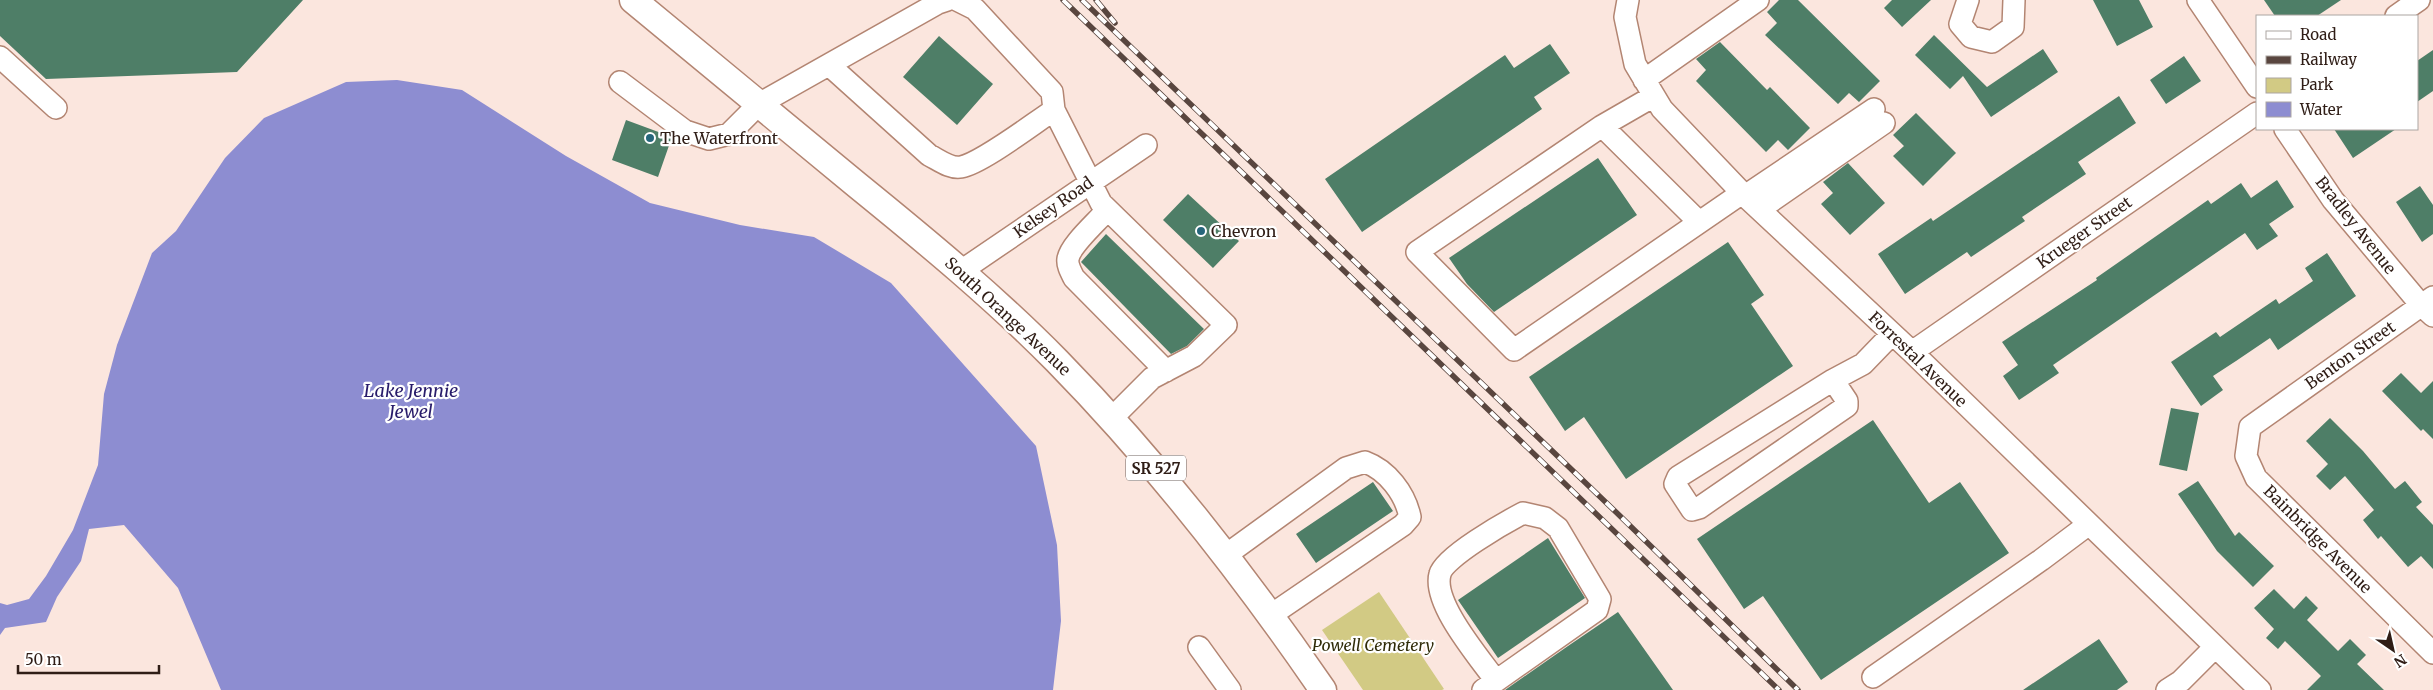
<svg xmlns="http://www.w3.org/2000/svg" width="2433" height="690" font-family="Merriweather,serif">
	<rect width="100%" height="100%" fill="#fbe6de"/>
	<path fill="#d2ca84" d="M1379,592L1444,689L1442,690H1363L1322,630Z"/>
	<path fill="#8d8dd1" d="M397,80L462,90L566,156L650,203L740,225L814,237L891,283L1036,446L1057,545L1061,621L1053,690H221L178,588L124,525L89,529L81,561L57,597L46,622L5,628L0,635V603L7,605L29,599L46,576L73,530L98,465L104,394L117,345L152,253L176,231L225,158L264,118L346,82Z"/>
	<path fill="#4e7e67" d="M0,0H303L237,72L46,79L0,36Z
		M1779,0H1798L1880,81L1859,102L1849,93L1838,104L1765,35L1777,23L1767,12Z
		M1892,0H1931L1902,27L1884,8Z
		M2093,0H2139L2153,27L2117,46Z
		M2264,0H2341L2317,16H2275Z
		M1934,35L1987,87L2043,49L2058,72L1991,117L1963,76L1950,89L1915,55Z
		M939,36L993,84L957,125L903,77Z
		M1720,42L1767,90L1770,87L1810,128L1788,150L1778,140L1766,152L1696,81L1706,70L1696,59Z
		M1550,44L1570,73L1534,97L1542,109L1362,232L1325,179L1505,55L1514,68Z
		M2433,50V91L2417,102V61Z
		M2184,56L2201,81L2166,104L2150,80Z
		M2119,96L2136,123L2078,162L2086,174L2022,217L2025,221L1971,257L1967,252L1905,294L1878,254L1931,218L1933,221Z
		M1916,113L1956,153L1923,186L1893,156L1904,146L1893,135Z
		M626,120L672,137L658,177L612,160Z
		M2334,129H2396L2353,158Z
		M1598,158L1637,215L1494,312L1467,284L1449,258Z
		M1848,163L1885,203L1850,235L1821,204L1833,193L1823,182Z
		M2277,180L2294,207L2269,224L2278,236L2257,250L2245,233L2053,365L2059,373L2019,400L2003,376L2018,365L2002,342L2097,280L2096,278L2208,200L2211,204L2241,183L2251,198Z
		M2420,186L2433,205V234L2422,242L2396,202Z
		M1188,194L1239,241L1213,268L1163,220Z
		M1106,234L1204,329L1187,346L1171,354L1081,262Z
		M1728,242L1764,295L1751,304L1793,366L1626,479L1584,417L1565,431L1529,377Z
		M2327,253L2356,296L2278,350L2270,338L2236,361L2213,376L2223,390L2201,406L2171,362L2216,332L2220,337L2276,299L2279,304L2313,281L2305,268Z
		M2401,373L2421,393L2433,381V439L2423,429L2421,431L2382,391Z
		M2171,408L2199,413L2187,471L2159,465Z
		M2330,418L2363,451L2395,489L2405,481L2422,502L2416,507L2433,525V569L2421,556L2408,567L2381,536L2378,539L2363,520L2374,510L2345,476L2330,490L2316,476L2328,464L2306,441Z
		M1873,420L1929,503L1960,482L2009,553L1821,680L1763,596L1744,609L1697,539Z
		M2198,481L2235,536L2239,532L2274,566L2253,587L2217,551L2178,494Z
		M1373,482L1393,511L1316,563L1296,534Z
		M1548,538L1585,598L1498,658L1458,600Z
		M2274,589L2294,609L2306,596L2318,608L2307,620L2338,651L2350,639L2366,655L2357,664L2384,690H2307L2321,676L2285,641L2278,649L2266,638L2274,629L2254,608Z
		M1618,612L1673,690H1505L1568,646Z
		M2099,639L2128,682L2117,690H2023Z"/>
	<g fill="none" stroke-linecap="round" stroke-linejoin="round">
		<g stroke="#b38572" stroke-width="24">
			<path id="minor" d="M957,0L975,9L1052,92L1054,110L1101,203L1226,325L1194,356L1152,378L1112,418
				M1628,0L1625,17L1635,64L1662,109L1745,196L1912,352L2260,690
				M1968,0L1960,24L1971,37L1992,42L2013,27L2014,0
				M2198,0L2257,87
				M2396,16L2419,0
				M0,57L56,108
				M829,65L929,155C939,160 950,169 961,167C982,163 1034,123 1054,110
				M1644,80L1758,0
				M620,82L685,131L709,139L729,134L759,104L938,3L947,0
				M1654,96L1602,126L1417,252L1514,350L1742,193
				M1602,126L1699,222
				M2285,129L2333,200L2421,305L2433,316
				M1745,196L1874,109
				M1760,209L1884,123
				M1107,210C1098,221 1070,245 1068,259C1067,265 1071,272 1074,278L1166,371
				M961,271L1146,145
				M2433,297L2250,427L2246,456L2256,478L2433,653
				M1912,352L2257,113
				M1833,380L1847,401V406L1699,508L1692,510L1675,484L1678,477L1833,380L1863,364L1892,334
				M1226,555L1346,468L1365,462C1387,470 1405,493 1410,517L1403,525L1271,615
				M1199,647L1230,690
				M1873,677L2041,560L2089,524
				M1483,690L1496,681L1597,610L1600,599L1558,528L1545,518L1523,513C1506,522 1444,557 1440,574C1432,603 1479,657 1496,681
				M2167,690L2181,681L2215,647"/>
		</g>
		<g stroke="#b38572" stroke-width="29">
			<path id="major" d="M633,0C708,62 783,123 857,185C926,241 995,298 1057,361C1157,463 1242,572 1323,690"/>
		</g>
		<use href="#minor" stroke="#fff" stroke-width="21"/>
		<use href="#major" stroke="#fff" stroke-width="26"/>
		<g stroke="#59463f" stroke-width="5.5">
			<path id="rail" d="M1063,0L1779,690
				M1082,0L1618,514L1798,690
				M1096,0L1115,23"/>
		</g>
		<use href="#rail" stroke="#fff" stroke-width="4" stroke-dasharray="11" stroke-linecap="butt"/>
	</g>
	<g fill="#26667b" stroke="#fff" stroke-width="2">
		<circle cx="650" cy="138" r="5"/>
		<circle cx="1201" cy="231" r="5"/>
	</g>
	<g text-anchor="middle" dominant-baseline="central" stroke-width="4.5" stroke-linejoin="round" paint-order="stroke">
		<rect fill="#fff" stroke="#6d615c" stroke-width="1" x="1126" y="455.5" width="60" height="25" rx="4"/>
		<g font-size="15" font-weight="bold" fill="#2f1d16">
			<text x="1156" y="468">SR 527</text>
		</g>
		<g font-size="16" fill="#2f1d16" stroke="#fff" text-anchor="start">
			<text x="660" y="138">The Waterfront</text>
			<text x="1211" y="231">Chevron</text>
		</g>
		<g font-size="16" fill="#2f1d16" stroke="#fff">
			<text transform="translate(1053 207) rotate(-35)">Kelsey Road</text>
			<text transform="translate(2356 225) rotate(52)">Bradley Avenue</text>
			<text transform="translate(2084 232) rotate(-35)">Krueger Street</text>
			<text transform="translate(1008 316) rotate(43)">South Orange Avenue</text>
			<text transform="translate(2350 355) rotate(-35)">Benton Street</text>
			<text transform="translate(1918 359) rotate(44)">Forrestal Avenue</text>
			<text transform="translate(2318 539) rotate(45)">Bainbridge Avenue</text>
		</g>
		<g font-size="16" font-style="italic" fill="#2f2b08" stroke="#fff">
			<text x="1373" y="645">Powell Cemetery</text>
		</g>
		<g font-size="18" font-style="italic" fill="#281b6a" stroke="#fff">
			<text x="411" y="390">Lake Jennie<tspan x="411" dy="21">Jewel</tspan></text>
		</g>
	</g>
	<rect x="2256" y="15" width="162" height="115" fill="#ffffff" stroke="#aca5a2"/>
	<rect x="2266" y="31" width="25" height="8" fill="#ffffff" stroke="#aca5a2"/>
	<text x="2300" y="40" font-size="15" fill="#2f1d16">Road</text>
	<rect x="2266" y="56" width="25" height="8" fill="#59463f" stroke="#aca5a2"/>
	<text x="2300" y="65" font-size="15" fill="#2f1d16">Railway</text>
	<rect x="2266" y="78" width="25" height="15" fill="#d2ca84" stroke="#aca5a2"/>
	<text x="2300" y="90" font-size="15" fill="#2f1d16">Park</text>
	<rect x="2266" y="102" width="25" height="15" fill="#8d8dd1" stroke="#aca5a2"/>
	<text x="2300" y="115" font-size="15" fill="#2f1d16">Water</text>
	<g transform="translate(2393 650) rotate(146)" stroke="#ffffff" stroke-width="4" paint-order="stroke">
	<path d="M0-4L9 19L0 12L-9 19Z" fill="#2f1d16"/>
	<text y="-8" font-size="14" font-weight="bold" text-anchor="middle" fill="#2f1d16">N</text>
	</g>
	<path d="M18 665v8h141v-8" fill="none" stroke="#2f1d16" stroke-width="2.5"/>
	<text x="25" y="665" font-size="15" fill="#2f1d16" stroke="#ffffff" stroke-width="4" paint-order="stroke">50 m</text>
</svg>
